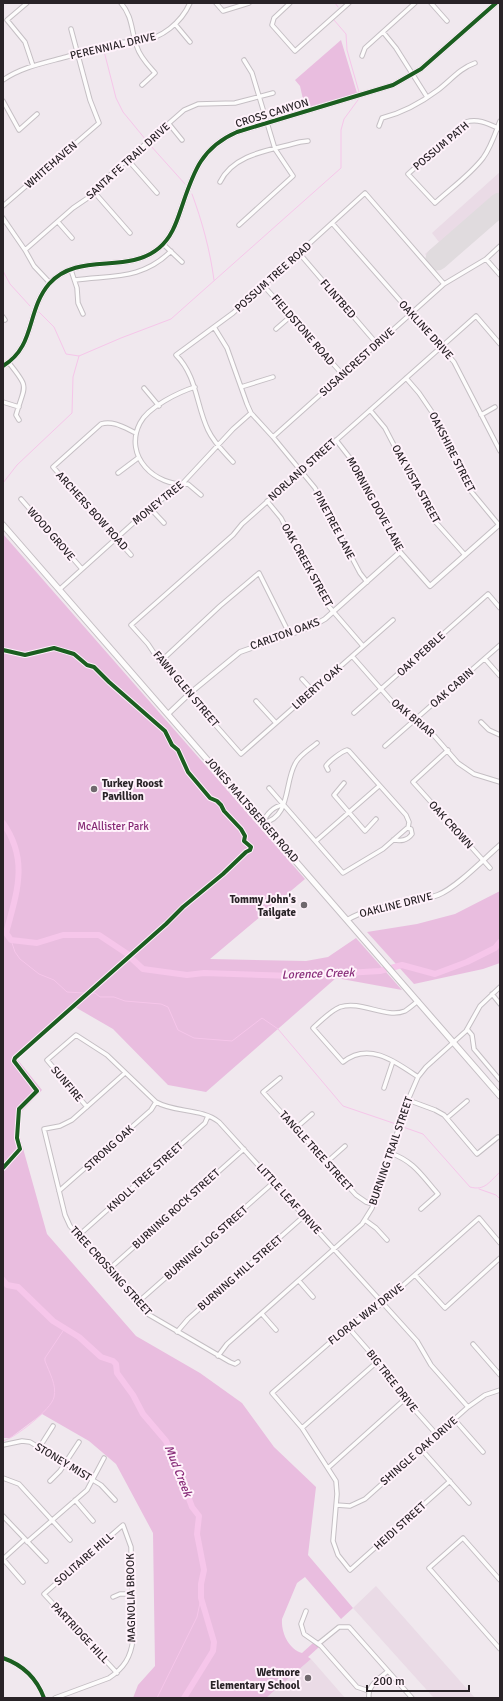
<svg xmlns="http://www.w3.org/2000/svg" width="503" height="1701" font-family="Signika,sans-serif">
	<rect width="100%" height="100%" fill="#f0e8ee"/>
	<path fill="#eadbe6" d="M500,172V212L437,269L425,254L439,242L432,233Z
		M376,1586L475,1698H434L353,1608Z
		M311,1659L345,1698H266Z"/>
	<path fill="#e9bddf" d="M341,40L357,93L305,108L300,86L295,80Z
		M3,534L305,879L210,959L306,961L328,957L356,938L402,990L336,978L206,1092L168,1085L113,1029L75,1007L17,1059L42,1090L22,1111L19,1134L47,1234L136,1336L200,1373L242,1403L274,1447L316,1487L308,1555L353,1608L341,1619L305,1577L297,1583L282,1619C281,1633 289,1649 302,1653L313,1643L319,1647L308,1657L311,1659L266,1698H133L138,1685L155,1666L153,1533L116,1464L89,1441L42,1414L10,1438H3Z
		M500,891V963L483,969L414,984L367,932L417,924L455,914Z"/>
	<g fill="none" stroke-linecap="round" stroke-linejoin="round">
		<path stroke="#f6c6ea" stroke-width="1" d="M335,3L338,7
			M334,20L346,34L347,50L359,92
			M104,51L116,98L123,112L146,140
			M150,145L185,184
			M192,194C202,221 210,250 214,280
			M3,271L10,284L30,306
			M39,312L54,327L66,354L79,356L121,338L171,319L341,168V130L344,119L358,100
			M3,483L17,465L72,413L73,377L79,356
			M11,940L15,952L20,959L39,974L54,980L67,992L84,993
			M88,993H95L100,997H114L125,1001L161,1004L168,1007L178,1030L194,1038L232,1041L262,1018L278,1029L343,1106L396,1124
			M403,1127L423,1134L470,1187C485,1191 489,1182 500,1172
			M479,1189L496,1195L500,1199
			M3,1441C15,1438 52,1409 54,1397C57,1385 49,1372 45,1361V1358L65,1328
			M157,1698L197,1617L201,1598"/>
		<path stroke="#f6c6ea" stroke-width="6" d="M3,823C29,860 17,892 6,933L11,940L37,943L63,935H99L129,955
			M130,957L143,969L187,975L204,973L295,976L380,971L402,965L435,974L467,962L495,948L500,942
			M3,1280L7,1285L18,1287L53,1321L79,1337L101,1357L113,1361L116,1364L117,1373L133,1395L143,1414L166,1441L177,1466L192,1507L199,1516L197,1534L204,1570L201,1584V1598L214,1642L213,1651L184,1698"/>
		<path stroke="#e0dbde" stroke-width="23" d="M437,259L500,204"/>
		<g stroke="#c5bfc4" stroke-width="5.5">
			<path id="minor" d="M27,3L7,20L25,42L33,66
				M121,3C133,17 131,31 137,47C140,57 148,65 155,73L142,85
				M216,3L223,11L249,3
				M290,3L274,18L272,25L295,51L349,3
				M431,3L447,21
				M175,24L190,42
				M383,32L396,48L427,97
				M362,56L365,48L415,3
				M3,80C22,67 44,63 66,57C83,52 99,47 116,43C125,41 133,43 141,41C162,38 181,23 190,3
				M3,101L19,130L37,114
				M500,121C495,134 491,147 483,158C470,175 450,189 435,203L408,174L466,122C478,118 489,124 500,129
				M169,124L182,140
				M379,126L382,118C402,113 422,102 438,90C450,81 460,68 475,63
				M128,160L157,193
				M220,182C234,153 272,150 300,142L308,141
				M95,193L130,233
				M3,206L99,123L90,100L71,29
				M3,218L25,250L34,266L50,283
				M58,222L72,238
				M332,223L454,362L500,451
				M239,225L293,176L275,149L252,73L244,60
				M163,244L182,262
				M25,250L73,208L95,193L112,173L184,110L198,104L235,103L273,93
				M299,253L377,344
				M486,259L500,275
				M71,270L77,288L78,303L83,314
				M75,280C112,275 142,280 171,251
				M263,285L343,375
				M3,317L5,320
				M214,327L227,348L247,404L251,413L273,437L315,488L360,573L367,582
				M276,329L291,316
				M9,363C30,389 25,384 16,415L19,420
				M406,378L419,393L434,415L440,433L470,490L499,525
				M195,387C179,392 148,407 140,423C123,456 155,487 188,484L201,495
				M241,387L273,377
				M144,388L159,406
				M3,402L19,407
				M370,410L385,428L432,518L465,555
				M481,415L495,407
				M273,437L444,284L486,259L500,246
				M336,440L350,458L400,552
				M233,462C224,452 214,443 208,430C196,405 197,376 176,355L233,313L365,193L444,284
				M118,473L138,458
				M21,499L82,569
				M267,501L281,518L325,602L363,646
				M150,508L164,523
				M131,555L53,467L101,424C113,420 125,428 136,433
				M60,589L150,508L181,485L233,429L251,413
				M393,620L241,754L160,662L148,644L131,625L233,535L242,524L476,316L500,344
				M352,656L395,705L430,731L458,763L474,774L500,782
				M485,659L500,676
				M160,662L220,606L259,573L289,633
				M302,679L313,691
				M256,701L276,723
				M354,713L488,594L500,608
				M481,722L489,730L500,735
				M385,746L500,645
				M448,750L413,782L490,868
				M328,770L326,766C329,761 341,752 347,750L349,751L406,815L409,822L408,828
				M344,783L334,795L365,831L376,819
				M269,788L343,873L383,849L407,828L411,829L412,834C407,841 401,841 393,840
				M263,823C291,817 284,784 295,764C299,755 310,749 317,743
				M263,823C266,814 274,806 283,805
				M316,841L379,786
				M492,994L500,1004
				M418,1001C414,1004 410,1008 405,1011C386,1019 361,1000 340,1007C330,1011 321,1021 313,1028L343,1062C369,1041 396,1062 418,1077
				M467,1029L472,1035L474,1049L500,1080
				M125,1073L72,1120L60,1126L44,1129L65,1215L70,1226L146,1313L230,1362L235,1364L238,1362
				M280,1078L263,1092L356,1195L366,1202L373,1204
				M384,1088L393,1061
				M408,1100L435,1110L444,1115L477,1154L498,1137
				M87,1107L47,1060L76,1035L107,1055L156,1102C175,1113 202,1108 219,1122L417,1341L431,1365L468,1407
				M447,1118L467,1101
				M296,1128L312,1114
				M390,1153C414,1161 422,1176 438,1194L421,1209
				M327,1162L345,1146
				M59,1191L151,1110L156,1102
				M365,1220L376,1228L387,1240
				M78,1236L205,1123L208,1116
				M108,1270L244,1149
				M415,1275L445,1308L500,1258
				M299,1281L313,1297
				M137,1303L274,1182
				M262,1314L276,1330
				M347,1326L382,1366L405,1399L437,1435
				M177,1332L188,1319L304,1216
				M473,1344L500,1375
				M218,1356L227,1344L362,1224L372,1208L408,1100L418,1077L426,1067L466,1031L480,1006L500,987
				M454,1419L483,1452
				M302,1428L378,1361
				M3,1445L22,1441L30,1442L101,1485L115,1500
				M39,1448L53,1426
				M421,1449L469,1503
				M328,1468L405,1399
				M3,1478L19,1484L70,1540
				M50,1481L60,1471L79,1442
				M450,1481L350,1570L338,1555L333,1541L337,1494L336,1481L302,1428L272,1393L351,1324L383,1303L479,1218L500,1243
				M75,1500L93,1521
				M336,1505L350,1506L365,1499L468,1407L485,1395L500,1390
				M3,1516L46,1561
				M27,1542L87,1490L104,1458
				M3,1559L23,1582
				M3,1559L25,1539
				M500,1580L463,1538L429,1568L500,1649
				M113,1597L120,1594H132
				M306,1611L301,1624L304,1634L321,1646L357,1687L369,1691
				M318,1644L339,1627H349L412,1698
				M3,1658C23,1665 37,1679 44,1698
				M55,1698L109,1678C124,1668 131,1657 133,1639L131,1547L123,1525L44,1594L117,1673
				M369,1698C367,1685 380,1678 388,1671"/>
		</g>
		<g stroke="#c5bfc4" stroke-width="6">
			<path id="tertiary" d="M3,366C36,346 26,311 49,284C78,251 127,275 159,248C171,238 176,224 181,209C193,174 200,148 237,132L393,85L421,69L496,3
				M168,714L189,694L240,652L311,627L325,619L400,552L430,586L500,524
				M347,920C375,903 408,906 438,895C456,888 485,858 500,845"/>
		</g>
		<g stroke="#c5bfc4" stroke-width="7">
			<path id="secondary" d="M3,525L500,1096"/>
		</g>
		<use href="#minor" stroke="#fdfcfc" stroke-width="3.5"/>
		<use href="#tertiary" stroke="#fdfcfc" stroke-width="4"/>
		<use href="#secondary" stroke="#fdfcfc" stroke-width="5"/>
		<g stroke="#fff2fb" stroke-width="6">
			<path id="cycleway" d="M3,366C36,346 26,311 49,284C78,251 127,275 159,248C171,238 176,224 181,209C193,174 200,148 237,132L393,85L421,69L496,3
				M3,650L25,655L54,648L74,654L87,665L94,667L109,682L165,731L172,745L178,750L188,772L210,798L217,801L221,805L224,811L241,829L245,836L244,841L251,847L250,850L246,852L223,874L183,907L166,924L15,1058L14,1061L37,1091L19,1109L17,1138L20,1149L3,1168
				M3,1658C23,1665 37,1679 44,1698"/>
		</g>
		<use href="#cycleway" stroke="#1b5e20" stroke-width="4"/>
	</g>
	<g fill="#6f686d" stroke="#fff2fb" stroke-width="1.5">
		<circle cx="94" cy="789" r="4"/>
		<circle cx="304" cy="905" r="4"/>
		<circle cx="308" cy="1678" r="4"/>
	</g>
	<g text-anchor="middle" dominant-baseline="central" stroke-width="4" stroke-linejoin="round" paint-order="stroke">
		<g font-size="11" fill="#292327" stroke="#fff2fb">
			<text transform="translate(113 46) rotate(-13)">PERENNIAL DRIVE</text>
			<text transform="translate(272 113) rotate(-17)">CROSS CANYON</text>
			<text transform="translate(441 146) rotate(-40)">POSSUM PATH</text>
			<text transform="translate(128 161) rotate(-42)">SANTA FE TRAIL DRIVE</text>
			<text transform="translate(51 165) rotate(-41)">WHITEHAVEN</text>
			<text transform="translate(273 277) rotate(-42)">POSSUM TREE ROAD</text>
			<text transform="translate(338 299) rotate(49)">FLINTBED</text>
			<text transform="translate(303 330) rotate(49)">FIELDSTONE ROAD</text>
			<text transform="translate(426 330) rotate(48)">OAKLINE DRIVE</text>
			<text transform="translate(357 362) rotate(-42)">SUSANCREST DRIVE</text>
			<text transform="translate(452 452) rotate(63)">OAKSHIRE STREET</text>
			<text transform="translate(302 470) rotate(-42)">NORLAND STREET</text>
			<text transform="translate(416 484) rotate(61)">OAK VISTA STREET</text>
			<text transform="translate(158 503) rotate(-39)">MONEY TREE</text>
			<text transform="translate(375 504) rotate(61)">MORNING DOVE LANE</text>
			<text transform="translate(92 511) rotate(48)">ARCHERS BOW ROAD</text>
			<text transform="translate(334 525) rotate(62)">PINETREE LANE</text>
			<text transform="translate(51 534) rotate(49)">WOOD GROVE</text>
			<text transform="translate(307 565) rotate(61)">OAK CREEK STREET</text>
			<text transform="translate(285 634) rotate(-20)">CARLTON OAKS</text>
			<text transform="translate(421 654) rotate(-42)">OAK PEBBLE</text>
			<text transform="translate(317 687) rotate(-41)">LIBERTY OAK</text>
			<text transform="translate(452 688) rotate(-41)">OAK CABIN</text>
			<text transform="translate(186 689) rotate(50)">FAWN GLEN STREET</text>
			<text transform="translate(413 718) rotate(40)">OAK BRIAR</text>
			<text transform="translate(252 810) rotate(49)">JONES MALTSBERGER ROAD</text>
			<text transform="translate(451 825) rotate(48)">OAK CROWN</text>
			<text transform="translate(396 905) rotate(-14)">OAKLINE DRIVE</text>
			<text transform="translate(67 1084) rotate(50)">SUNFIRE</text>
			<text transform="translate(109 1148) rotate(-42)">STRONG OAK</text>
			<text transform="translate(316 1151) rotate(48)">TANGLE TREE STREET</text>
			<text transform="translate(391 1151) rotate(-71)">BURNING TRAIL STREET</text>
			<text transform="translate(145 1177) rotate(-42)">KNOLL TREE STREET</text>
			<text transform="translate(289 1199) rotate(48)">LITTLE LEAF DRIVE</text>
			<text transform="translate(176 1209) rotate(-42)">BURNING ROCK STREET</text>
			<text transform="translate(206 1243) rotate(-41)">BURNING LOG STREET</text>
			<text transform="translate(111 1271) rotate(48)">TREE CROSSING STREET</text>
			<text transform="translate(240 1273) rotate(-41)">BURNING HILL STREET</text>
			<text transform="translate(366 1314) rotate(-38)">FLORAL WAY DRIVE</text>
			<text transform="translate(392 1381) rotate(52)">BIG TREE DRIVE</text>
			<text transform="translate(419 1451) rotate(-41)">SHINGLE OAK DRIVE</text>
			<text transform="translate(63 1462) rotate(31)">STONEY MIST</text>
			<text transform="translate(400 1526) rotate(-42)">HEIDI STREET</text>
			<text transform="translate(84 1559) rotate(-41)">SOLITAIRE HILL</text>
			<text transform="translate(131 1598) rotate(-91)">MAGNOLIA BROOK</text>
			<text transform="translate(80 1633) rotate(47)">PARTRIDGE HILL</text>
		</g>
		<g font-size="11" font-weight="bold" fill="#292327" stroke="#fff2fb" text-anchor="end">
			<text x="102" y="783" text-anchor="start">Turkey Roost<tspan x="102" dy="13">Pavillion</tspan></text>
			<text x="296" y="899">Tommy John's<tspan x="296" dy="13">Tailgate</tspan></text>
			<text x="300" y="1672">Wetmore<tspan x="300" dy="13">Elementary School</tspan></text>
		</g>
		<g font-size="11" fill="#842774" stroke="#fff2fb">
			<text x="113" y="826">McAllister Park</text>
		</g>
		<g font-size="12" font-style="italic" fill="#882c79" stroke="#fff2fb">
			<text transform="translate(318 974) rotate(-2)">Lorence Creek</text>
			<text transform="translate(178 1471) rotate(68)">Mud Creek</text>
		</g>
	</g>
	<rect width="503" height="1701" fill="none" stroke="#292327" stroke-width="8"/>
	<path d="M367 1685v6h102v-6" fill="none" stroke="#292327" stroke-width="2"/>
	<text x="373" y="1685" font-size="12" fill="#292327" stroke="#fff2fb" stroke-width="3" paint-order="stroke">200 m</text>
</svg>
